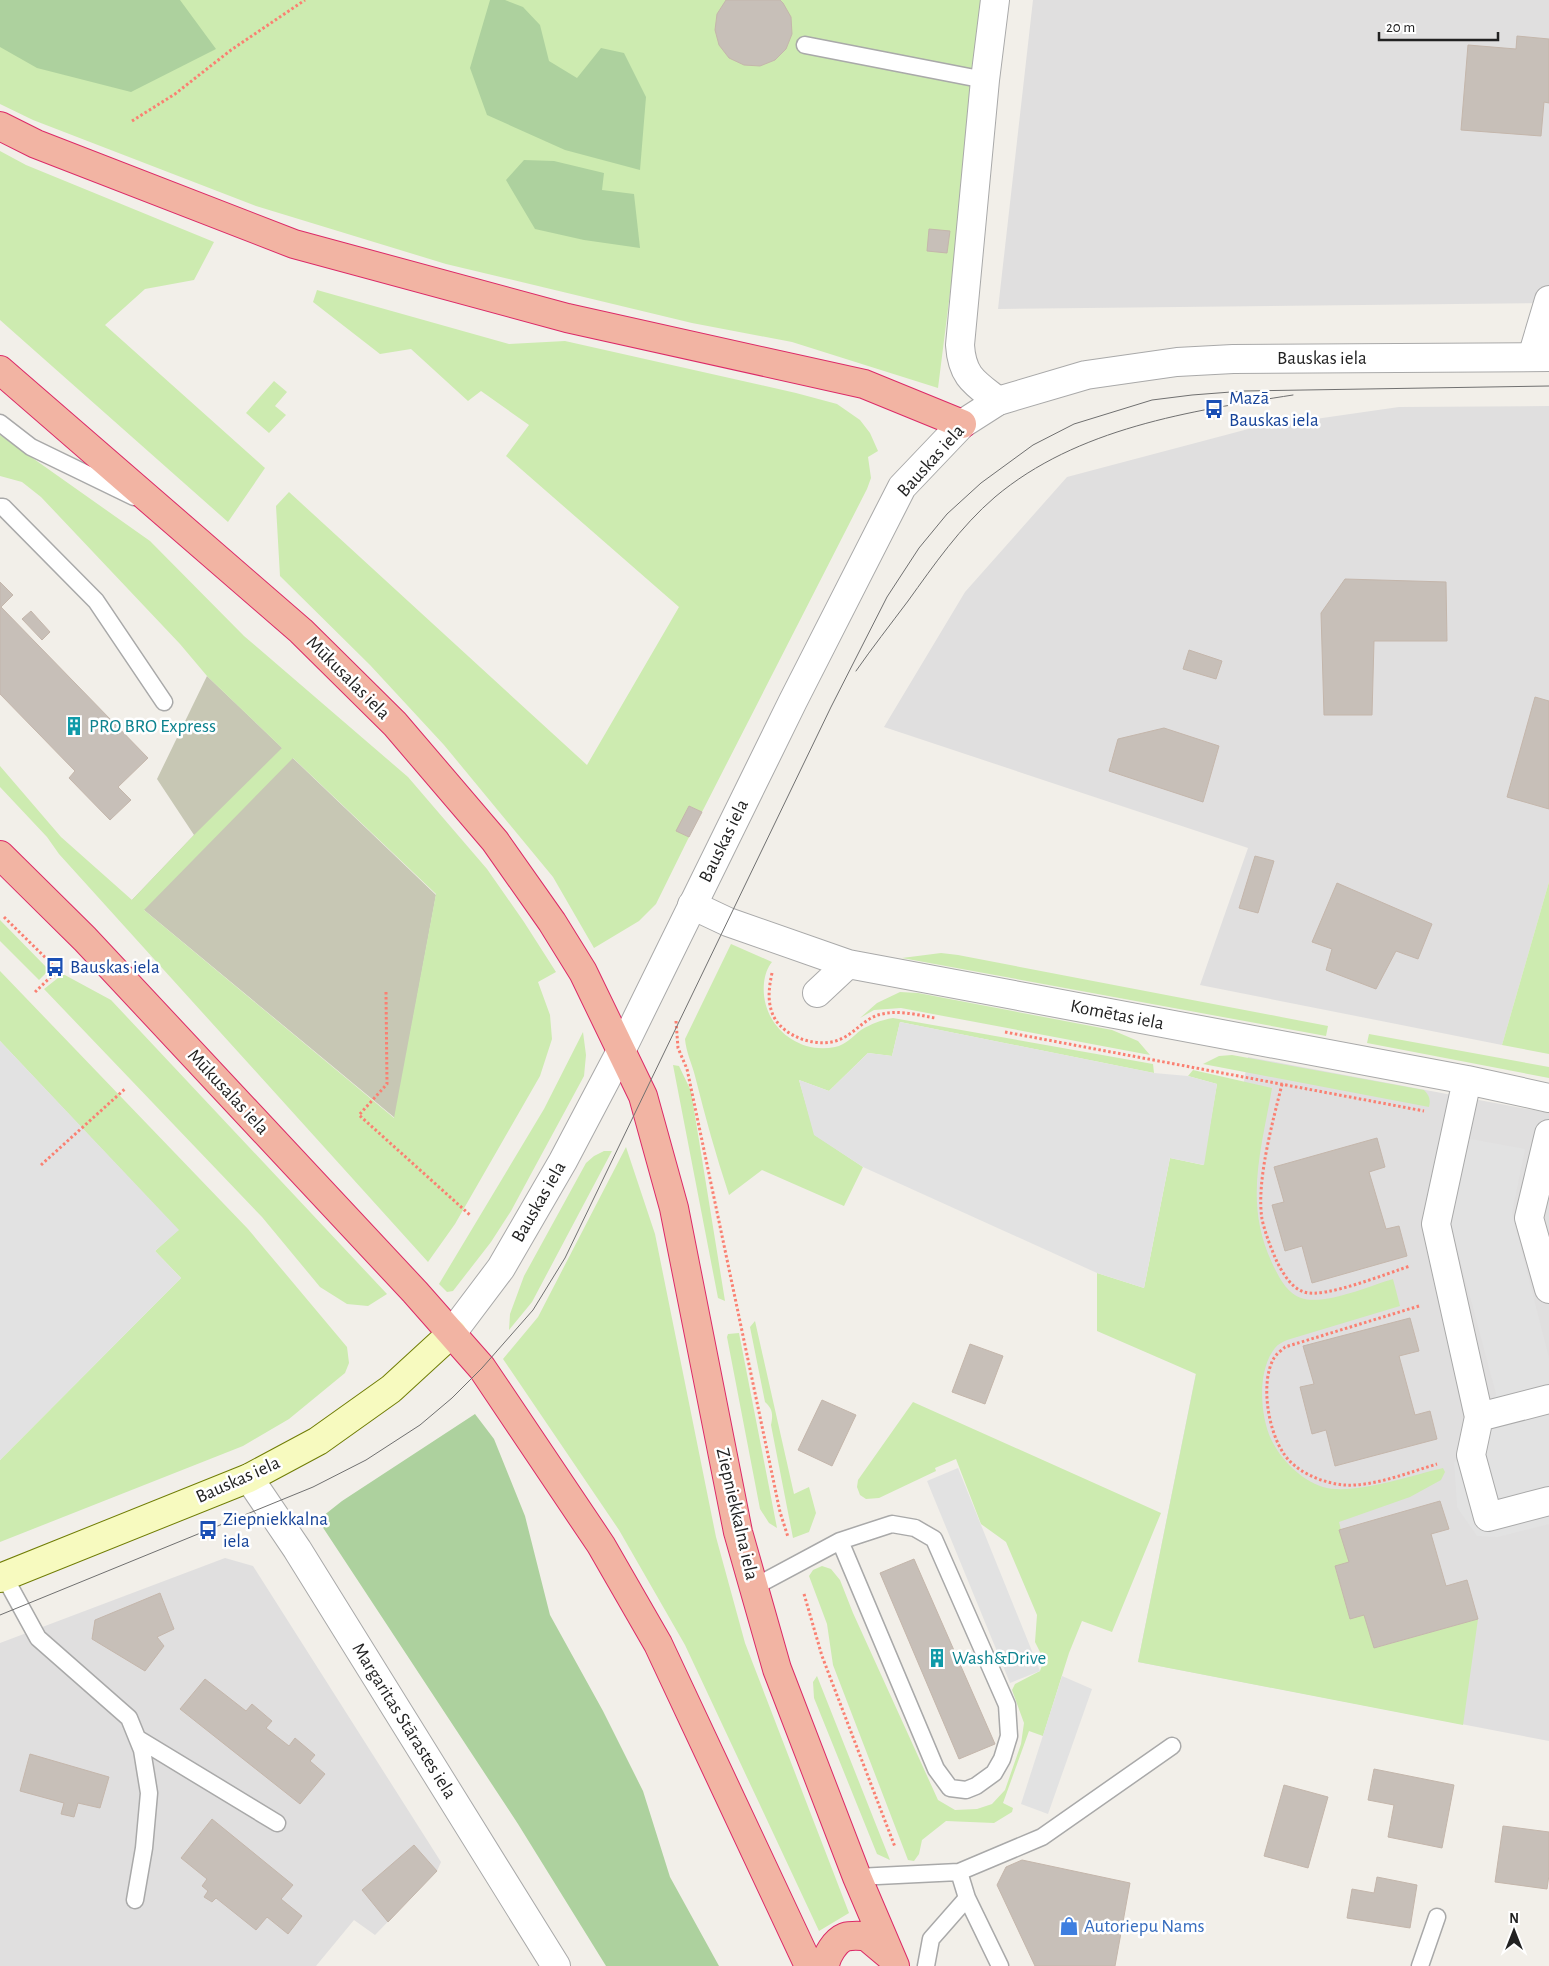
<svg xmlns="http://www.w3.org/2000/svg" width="1549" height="1966" font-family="'Alegreya Sans',sans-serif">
	<rect width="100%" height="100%" fill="#f2efe9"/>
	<path fill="#e0dfdf" d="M1033,0H1549V303L998,309Z
		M1549,406V882L1502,1045L1200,985L1248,848L884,727L965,592L1067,477L1252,428L1399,407Z
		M1248,1057L1549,1113V1741L1138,1662L1196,1373Z
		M225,1558L253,1566L441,1862L437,1871L375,1935L354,1920L316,1966H0V1643Z"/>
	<path fill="#c7c7b4" d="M207,676L436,895L395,1118L132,900L194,835L157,779Z"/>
	<path fill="#cdebb0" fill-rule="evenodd" d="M0,0H987L938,388L792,342L692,323L446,264L256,206L33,120L0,104Z
		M0,151L26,165L214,242L194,280L145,289L105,325L265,468L228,522L0,320Z
		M317,290L509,344L565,341L796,393L837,404L860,420L870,433L878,451L868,457L871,478L867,489L702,812L689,806L677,831L689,837L656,904L639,921L594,948L553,877L444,745L370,665L280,576L276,506L289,492L587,765L679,607L506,456L529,425L481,391L468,401L411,349L380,354L313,302Z
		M274,381L287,392L275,406L286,415L269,433L246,413Z
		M0,435L150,541L244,636L408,777L487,869L524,922L556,972L538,982L550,1015L552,1039L540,1076L455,1224L428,1262L59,854L47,837L0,787V766L61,837L132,900L194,835L282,748L207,676L180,644L41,497L22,482L0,476ZM293,758L436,894L394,1118L144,910Z
		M1549,882V1054L1502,1045Z
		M0,920L49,970L39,980L0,941Z
		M731,944L772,962C767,968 765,975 764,983C760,1023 796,1055 835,1047C846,1045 853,1036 861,1030C871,1024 881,1020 893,1018L1153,1064L1154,1073L900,1022L892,1056L868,1053L829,1091L799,1080L815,1135L863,1167L844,1206L762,1170L729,1195C716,1156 705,1116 695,1076C692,1064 686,1052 685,1039Z
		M941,953L958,955L1328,1026L1326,1036L902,958Z
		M0,971L248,1229L347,1347L349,1363L345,1373L289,1419L243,1446L0,1542V1460L181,1278L155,1251L178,1230L0,1041Z
		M63,974L111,1000L387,1294L368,1306L347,1304L320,1287L262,1217L44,989Z
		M900,992L918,993L1112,1030L1138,1041L1150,1055L901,1008L874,1010L860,1018L877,1003Z
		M583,1032L586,1055L584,1076L511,1211L491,1242L453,1291L447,1292L439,1284L544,1109Z
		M1369,1034L1549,1067V1078L1367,1043Z
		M1232,1055L1424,1090C1429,1095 1431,1099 1429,1107L1203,1064L1219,1056Z
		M673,1065L679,1066L691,1091L725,1301L718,1298Z
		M1193,1070L1272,1088C1261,1152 1243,1205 1274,1267C1280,1279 1287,1293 1301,1298C1324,1306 1369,1286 1393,1279L1400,1306L1287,1340C1283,1342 1278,1344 1275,1348C1257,1370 1260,1415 1271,1439C1281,1460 1301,1480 1323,1487C1352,1496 1413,1475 1443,1468L1445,1472L1441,1480L1410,1497L1339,1522L1349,1562L1335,1567L1350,1618L1364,1615L1375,1648L1478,1619L1463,1725L1138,1662L1196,1374L1097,1331V1273L1144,1288L1170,1158L1203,1165L1217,1084L1188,1076Z
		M626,1147L655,1234L716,1537L745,1643L849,1913L819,1931L685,1645L619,1530L503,1359L538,1317Z
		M604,1151H612L532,1302L509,1330L510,1314L524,1276L586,1163L594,1156Z
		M755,1321L794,1494L809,1487L816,1513L809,1532L793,1538L771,1425C773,1415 773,1409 765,1402L750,1327Z
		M739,1333L777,1528L769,1523L760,1509L727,1337L728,1334Z
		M913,1402L1161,1513L1112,1632L1082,1621L1069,1653L1043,1736L1029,1731L1003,1803L1013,1808L1012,1812L994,1823L946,1821L922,1840L919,1854L914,1861L908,1860L833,1665L827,1624L809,1576L813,1570L822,1566L831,1569L840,1580L853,1613L938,1800L955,1810L977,1809L992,1804L1005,1790L1021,1744L1024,1723L1012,1690L1015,1684L1040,1671L1044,1660L1035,1642L1037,1615L1006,1542L981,1524L956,1459L935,1468L936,1471L879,1498L866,1499L860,1495L857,1487L858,1480Z
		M817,1676L890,1860L877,1854L814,1698L813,1682Z"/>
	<path fill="#add19e" d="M0,0H180L216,49L131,92L37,68L0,47Z
		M490,0H505L523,7L540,25L549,61L577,78L601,48L624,53L646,97L640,170L565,150L487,115L470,68Z
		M524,160L554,161L604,173L602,190L634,194L640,248L584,240L535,229L506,180Z
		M475,1414L494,1439L525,1516L550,1615L603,1711L643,1791L670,1877L719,1966H606L518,1824L318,1520L342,1501Z"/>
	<path fill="#e2e2e2" d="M900,1022L1154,1073L1188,1076L1217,1084L1204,1165L1170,1158L1144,1288L1097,1273L863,1167L814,1135L799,1080L829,1091L868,1053L892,1056Z
		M0,1041L179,1230L155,1251L181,1278L0,1460Z
		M1465,1138L1525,1149L1512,1213L1549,1358V1524L1498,1537L1477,1536L1457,1507L1454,1462L1465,1459L1482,1439L1496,1394L1451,1225Z
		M958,1468L1040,1671L1010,1683L927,1481Z
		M1062,1676L1092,1689L1048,1814L1021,1804Z"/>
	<path fill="#c7bfb8" stroke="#c4b6ab" d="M726,0H780L783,3L791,17L792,34L786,49L775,60L760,66L744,65L729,58L719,45L715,30L717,14Z
		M1517,36L1549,39V103L1544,102L1541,136L1461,130L1468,45L1516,49Z
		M929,229L950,231L947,253L927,251Z
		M1345,579L1446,582L1447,641H1374L1372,715H1324L1321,613Z
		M0,582L13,595L1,607L148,758L118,787L131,800L110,820L69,778L75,771L0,694Z
		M31,611L50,632L42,640L22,619Z
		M1189,650L1222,661L1216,679L1183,669Z
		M1535,697L1549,701V809L1507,797Z
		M1164,728L1219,746L1203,802L1109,771L1118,739Z
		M689,806L702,812L689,837L676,831Z
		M1255,856L1274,861L1258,913L1239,908Z
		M1337,883L1432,924L1418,959L1396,951L1376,989L1326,970L1332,949L1312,942Z
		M1377,1138L1385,1167L1369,1172L1386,1229L1399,1226L1407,1256L1312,1283L1302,1246L1285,1251L1272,1205L1284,1202L1274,1167Z
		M1410,1318L1419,1351L1399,1356L1415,1415L1430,1411L1437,1439L1335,1466L1326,1430L1312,1434L1300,1387L1314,1384L1303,1346Z
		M970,1344L1003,1356L985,1404L952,1392Z
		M822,1400L856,1415L832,1466L798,1450Z
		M1440,1501L1449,1529L1431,1534L1446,1586L1467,1580L1478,1619L1374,1648L1364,1615L1350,1619L1335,1566L1349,1562L1339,1530Z
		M914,1559L995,1744L959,1759L880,1573Z
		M160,1593L174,1629L157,1637L164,1646L145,1671L92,1639L95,1620Z
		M205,1679L246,1711L252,1704L272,1721L266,1728L289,1746L295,1738L315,1755L310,1761L325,1774L300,1804L180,1709Z
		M30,1754L109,1777L100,1808L78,1803L74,1817L61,1814L64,1803L20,1791Z
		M1374,1769L1454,1785L1442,1848L1388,1837L1394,1805L1368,1800Z
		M1284,1785L1328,1797L1308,1868L1264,1856Z
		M212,1819L293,1885L281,1899L302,1916L288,1934L267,1917L256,1930L216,1898L212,1902L204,1897L208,1891L202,1886L207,1879L181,1858Z
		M1503,1826L1549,1832V1875L1547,1889L1495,1882Z
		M414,1845L437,1871L388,1922L362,1890Z
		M1022,1860L1130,1883L1115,1966H1035L997,1885L1006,1867Z
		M1377,1877L1417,1885L1410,1928L1347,1918L1352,1889L1374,1893Z"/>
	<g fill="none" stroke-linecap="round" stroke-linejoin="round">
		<g stroke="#a9a9a9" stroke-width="19">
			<path id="service" d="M805,45L985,80
				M0,423L31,447L134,497
				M0,507H3L96,601L164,702
				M892,1524L915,1528L934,1539L1007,1705L1009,1736L1002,1759L994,1773L976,1786L966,1790L950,1788L936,1769L840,1541Z
				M4,1576L38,1638L129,1718L142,1750L149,1793L144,1848L135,1900
				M754,1587L840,1541
				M137,1738L277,1823
				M959,1872L1042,1837L1172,1746
				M857,1877L959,1872L967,1898L1000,1966
				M926,1966L931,1939L967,1898
				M1420,1966L1437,1917"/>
		</g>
		<g stroke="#a9a9a9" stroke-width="30">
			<path id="minor" d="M995,0L985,80L960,345C962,377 975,383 998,401
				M1532,357L1549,300
				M692,905L728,922L848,964L1467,1080L1549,1098
				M817,993L848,964
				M1467,1080L1436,1224L1479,1417L1471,1455L1488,1517L1549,1501
				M1549,1134L1529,1218L1549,1289
				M1479,1417L1549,1399
				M249,1478L297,1549L556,1966"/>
		</g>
		<g stroke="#a9a9a9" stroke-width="30">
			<path id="tertiary" d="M452,1333L501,1268L563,1161L622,1049L793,701L902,487L962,424L998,401L1086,375L1177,362L1233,359L1549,357"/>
		</g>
		<g stroke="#707d05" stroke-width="30">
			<path id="secondary" d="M0,1578L249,1478L318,1441L391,1389L452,1333"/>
		</g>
		<g stroke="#dc2a67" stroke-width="30">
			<path id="trunk" d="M0,126L36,144L294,244L567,318L864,384L962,424
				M0,370L301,631L395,724L495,841L552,922L583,972L643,1096L674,1208L738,1532L777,1669L857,1877L895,1966
				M0,855L85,939L415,1292L482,1368L601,1545L658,1644L809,1966
				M825,1966C826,1956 835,1941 845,1937C851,1935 860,1936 866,1936L891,1957"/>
		</g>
		<path stroke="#fa8072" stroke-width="3" stroke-dasharray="2.5 2.5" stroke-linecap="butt" d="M132,121L175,94L231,50L305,0
			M4,917L58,970L34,993
			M772,973C769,987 767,1001 773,1015C783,1038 821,1050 843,1038C857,1031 866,1017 882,1014C900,1010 918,1015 935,1018
			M386,992L387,1084L359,1115L470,1215
			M676,1021L678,1048L687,1069L780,1512L788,1537
			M1005,1032L1424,1111
			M1282,1084C1273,1121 1256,1181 1262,1219C1265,1233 1271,1248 1277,1262C1283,1273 1291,1288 1304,1292C1324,1299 1388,1273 1410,1266
			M41,1165L126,1088
			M1419,1306L1285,1347C1282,1350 1276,1354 1274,1358C1260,1382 1268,1431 1284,1454C1296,1472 1322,1483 1344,1485C1373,1487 1410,1472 1437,1464
			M804,1594L822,1656L895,1847"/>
		<use href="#service" stroke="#fff" stroke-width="16"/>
		<use href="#minor" stroke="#fff" stroke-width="28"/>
		<use href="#tertiary" stroke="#fff" stroke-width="28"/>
		<use href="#secondary" stroke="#f7fabf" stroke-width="28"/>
		<use href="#trunk" stroke="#f2b4a3" stroke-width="28"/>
		<path stroke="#707070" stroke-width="1" d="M856,671C872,648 890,625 908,601C934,565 960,527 995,497C1077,428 1190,411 1293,395
			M0,1615L313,1487L366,1460L420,1425L452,1398L482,1368L533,1310L565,1258L831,707L887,597L919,548L947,514L981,483L1033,445L1074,424L1152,400L1192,395L1244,391L1549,386"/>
	</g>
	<defs>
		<g id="bus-bare" transform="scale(1.5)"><path d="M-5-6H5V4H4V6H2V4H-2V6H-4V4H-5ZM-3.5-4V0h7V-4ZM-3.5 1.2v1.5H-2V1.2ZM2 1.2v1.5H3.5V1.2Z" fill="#1a4fb4" stroke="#fff" stroke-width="2.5" paint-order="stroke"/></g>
		<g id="building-bare" transform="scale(1.5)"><path d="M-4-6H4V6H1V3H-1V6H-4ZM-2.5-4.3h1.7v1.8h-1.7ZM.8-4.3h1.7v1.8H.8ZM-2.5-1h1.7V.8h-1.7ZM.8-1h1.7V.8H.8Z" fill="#0f9aa8" stroke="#fff" stroke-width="2.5" paint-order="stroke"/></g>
		<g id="shop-bare" transform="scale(1.5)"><path d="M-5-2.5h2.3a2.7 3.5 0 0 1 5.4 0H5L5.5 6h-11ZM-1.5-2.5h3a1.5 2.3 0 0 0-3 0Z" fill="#3f7fe0" stroke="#fff" stroke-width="2.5" paint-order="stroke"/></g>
	</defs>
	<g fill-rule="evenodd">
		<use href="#bus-bare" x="1214" y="409"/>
		<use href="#building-bare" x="74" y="726"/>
		<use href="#bus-bare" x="55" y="967"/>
		<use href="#bus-bare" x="208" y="1530"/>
		<use href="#building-bare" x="937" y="1658"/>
		<use href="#shop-bare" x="1069" y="1926"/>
	</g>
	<g text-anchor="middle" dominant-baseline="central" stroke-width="5" stroke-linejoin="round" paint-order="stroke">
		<g font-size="19" fill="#222" stroke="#fff">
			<text x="1322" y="358">Bauskas iela</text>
			<text transform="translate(931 461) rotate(-48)">Bauskas iela</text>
			<text transform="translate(348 678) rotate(45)">Mūkusalas iela</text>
			<text transform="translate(724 841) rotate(-64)">Bauskas iela</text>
			<text transform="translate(1117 1015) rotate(11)">Komētas iela</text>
			<text transform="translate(228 1092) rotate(47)">Mūkusalas iela</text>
			<text transform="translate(539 1202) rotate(-60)">Bauskas iela</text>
			<text transform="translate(238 1480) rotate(-24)">Bauskas iela</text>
			<text transform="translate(737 1514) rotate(77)">Ziepniekkalna iela</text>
			<text transform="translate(404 1721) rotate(58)">Margaritas Stārastes iela</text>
		</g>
		<g font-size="19" fill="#164399" stroke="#fff" text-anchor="start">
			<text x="1229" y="398">Mazā<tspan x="1229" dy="22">Bauskas iela</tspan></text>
			<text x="70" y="967">Bauskas iela</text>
			<text x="223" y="1519">Ziepniekkalna<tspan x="223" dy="22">iela</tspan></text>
		</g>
		<g font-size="19" fill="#0d838f" stroke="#fff" text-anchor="start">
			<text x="89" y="726">PRO BRO Express</text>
			<text x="952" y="1658">Wash&amp;Drive</text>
		</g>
		<g font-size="19" fill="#366cbe" stroke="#fff" text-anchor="start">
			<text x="1084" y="1926">Autoriepu Nams</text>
		</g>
	</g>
	<g transform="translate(1514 1931)" stroke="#ffffff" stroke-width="4" paint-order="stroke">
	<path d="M0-4L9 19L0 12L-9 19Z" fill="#222222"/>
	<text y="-8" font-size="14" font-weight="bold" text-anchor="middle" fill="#222222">N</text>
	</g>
	<path d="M1379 32v8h119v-8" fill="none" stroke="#222222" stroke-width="2.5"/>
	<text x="1386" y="32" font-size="15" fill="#222222" stroke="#ffffff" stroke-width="4" paint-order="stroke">20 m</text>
</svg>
